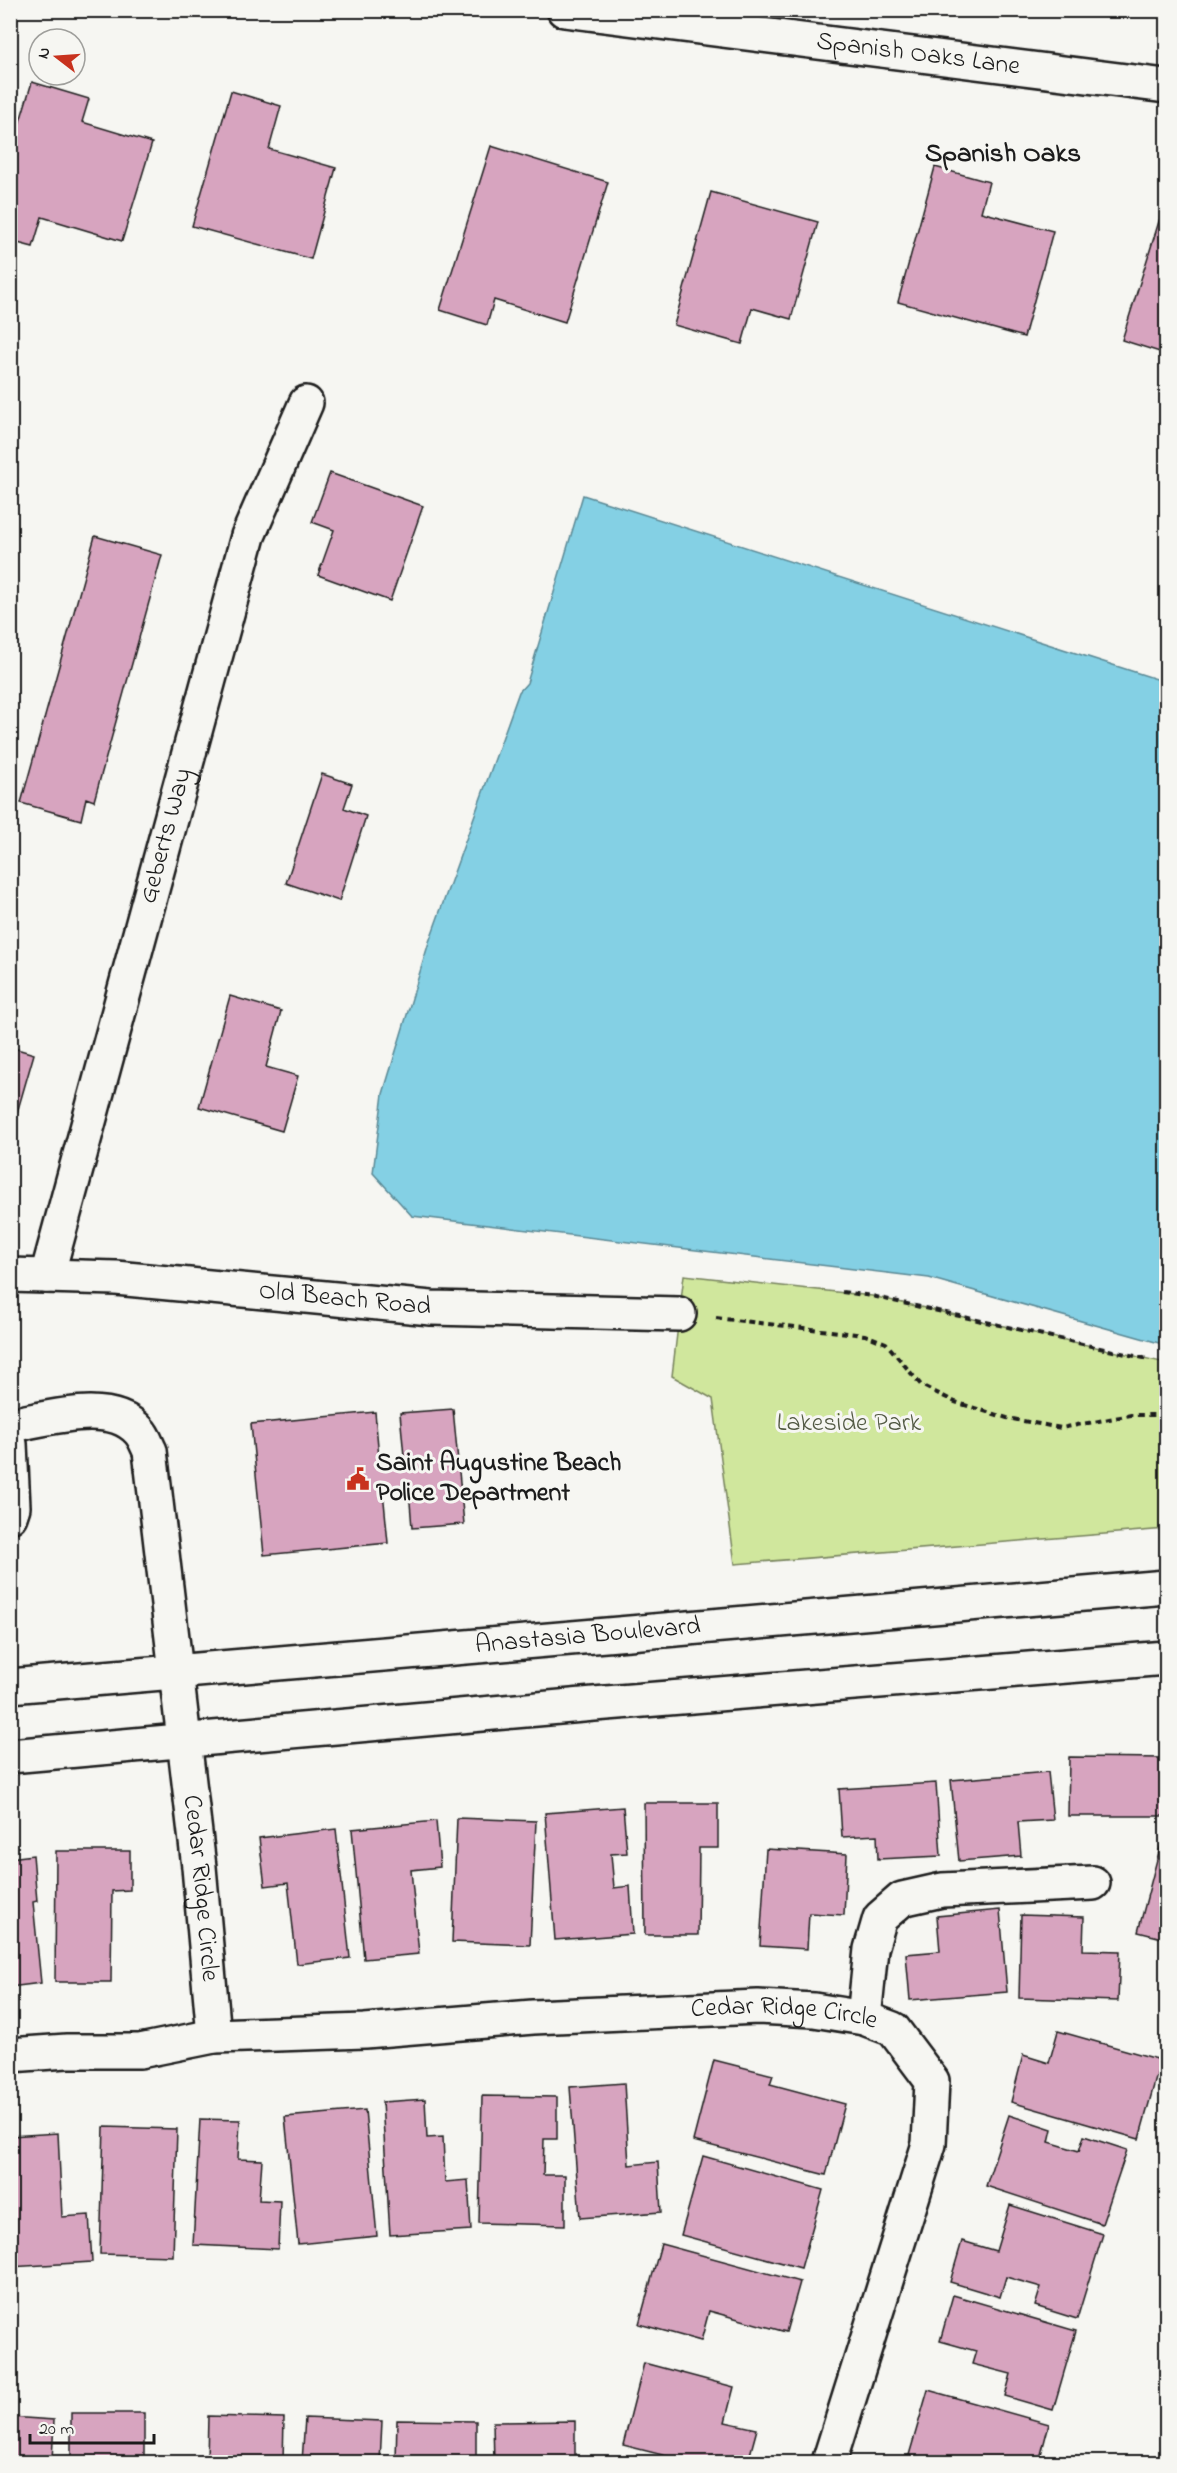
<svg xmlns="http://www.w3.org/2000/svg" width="1177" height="2473" font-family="'Indie Flower',sans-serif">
	<rect width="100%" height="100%" fill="#f6f6f2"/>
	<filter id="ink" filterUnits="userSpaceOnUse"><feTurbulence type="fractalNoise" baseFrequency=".0167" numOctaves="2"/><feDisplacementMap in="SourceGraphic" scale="12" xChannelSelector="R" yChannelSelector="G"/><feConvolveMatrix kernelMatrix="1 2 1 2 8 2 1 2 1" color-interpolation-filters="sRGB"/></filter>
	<g filter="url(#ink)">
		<path fill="#d0e79d" stroke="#76825c" stroke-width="1.5" d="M684,1275L872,1296L1166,1363V1529L735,1564L713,1399L672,1376Z"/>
		<path fill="#84d0e4" stroke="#5a8894" stroke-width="1.5" d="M583,495L1166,682V1345L929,1278L412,1216L373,1173L383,1094L429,942L519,692L527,683Z"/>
		<path fill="#d7a4bf" stroke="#1c1c1c" stroke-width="1.5" d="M32,82L89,99L82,122L152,143L122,241L42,217L33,247L10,241V154Z
			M231,91L281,106L269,149L336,168L311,259L192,226Z
			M491,146L608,182L565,322L494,300L487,325L440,310Z
			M935,167L989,182L981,212L1053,231L1024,337L898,302Z
			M711,192L818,222L791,319L752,308L742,344L674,325Z
			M1161,215L1166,217V354L1122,340Z
			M330,473L423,506L390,601L318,575L334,530L312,522Z
			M95,536L162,555L94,801L86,798L81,820L21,803Z
			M322,774L352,784L344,808L366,816L339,901L286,883Z
			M230,996L281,1011L266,1067L298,1076L282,1131L199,1107Z
			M10,1047L34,1054L10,1137Z
			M453,1409L464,1524L412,1528L409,1489L383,1491L388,1543L264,1555L251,1424L375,1412L380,1469L405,1467L400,1413Z
			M1069,1757L1166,1758V1816H1068Z
			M1048,1772L1053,1820L1018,1822L1021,1856L959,1861L951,1780Z
			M936,1783L941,1856L878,1859L877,1835L842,1837L839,1789Z
			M644,1803H718V1848H699L698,1935H645Z
			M623,1807L627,1853L611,1854L614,1888L630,1886L633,1934L555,1940L545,1813Z
			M457,1818L536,1821L530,1945L452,1942Z
			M436,1821L440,1867L411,1870L419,1954L364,1959L352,1829Z
			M336,1829L350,1958L297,1964L288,1883L265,1886L259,1838Z
			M1161,1844L1166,1845V1939L1138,1932Z
			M766,1849L847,1854L844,1915L809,1913L807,1949L760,1946Z
			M56,1851H130V1890L112,1891L111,1982H55Z
			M33,1855L37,1901L33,1902L41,1983L10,1987V1858Z
			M1000,1910L1007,1992L910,2000L906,1954L940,1951L937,1916Z
			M1021,1915L1084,1917L1083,1950L1120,1951L1118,2001L1019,1998Z
			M1058,2031L1161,2060L1139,2139L1011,2102L1023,2055L1049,2063Z
			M714,2060L773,2075L770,2084L845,2104L826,2175L693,2141Z
			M624,2083L629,2165L658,2162L661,2212L580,2218L570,2087Z
			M482,2096L557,2097V2139H544L543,2175H565V2225L479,2223Z
			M425,2099L427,2138L443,2137L445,2182L468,2180L471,2230L390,2235L382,2102Z
			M365,2110L377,2236L298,2244L285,2117Z
			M1009,2115L1052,2129L1049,2142L1079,2151L1084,2136L1127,2150L1102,2224L986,2186Z
			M200,2119L240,2120L238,2159L262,2160L259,2200L280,2201L278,2249L193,2245Z
			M104,2127L177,2129L173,2256L100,2254Z
			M58,2133L62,2217L89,2215L92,2262L10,2267V2136Z
			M703,2156L823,2190L801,2268L681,2235Z
			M1010,2205L1103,2234L1077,2319L1035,2306L1041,2287L1006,2277L1000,2297L950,2282L962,2241L996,2251Z
			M661,2244L800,2282L786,2332L709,2311L701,2341L639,2324Z
			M953,2295L1076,2331L1053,2410L1005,2396L1011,2374L972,2364L976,2351L940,2341Z
			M644,2363L734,2387L725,2422L757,2429L748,2462H690L623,2445Z
			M928,2390L1049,2424L1039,2462L952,2461V2462H907Z
			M71,2413H144V2462H71Z
			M208,2416L284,2418L283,2462H207Z
			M10,2417L54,2420L52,2461L33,2460L32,2462H10Z
			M305,2418L382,2421L380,2462H302Z
			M397,2420L476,2421V2462H396Z
			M575,2421V2462H494L493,2422Z"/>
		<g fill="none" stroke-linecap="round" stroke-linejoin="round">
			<g stroke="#1c1c1c" stroke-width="38">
				<g id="minor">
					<path id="s1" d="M564,10L1166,86"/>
					<path id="s2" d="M10,1275L116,1278L431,1308L679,1314"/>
					<path id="s3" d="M47,1276L248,536L306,403"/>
					<path id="s4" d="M10,1425C47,1419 111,1398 139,1431C144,1436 147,1445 150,1451L199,1867L214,2036"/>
					<path d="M10,1444L13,1507L10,1516"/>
					<path d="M864,2018L871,1949L880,1918L902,1899L942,1890L1093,1883"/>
					<path id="s5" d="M10,2055L67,2051H140L214,2036L365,2031L533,2017L758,2007L814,2010L864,2018L893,2029L932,2081L929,2144L829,2462"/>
				</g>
			</g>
			<g stroke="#1c1c1c" stroke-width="38">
				<g id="major">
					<path id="s6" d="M10,1686L1166,1587"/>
					<path d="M10,1756L594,1704L1166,1658"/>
				</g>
			</g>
			<path stroke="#1c1c1c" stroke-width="4" stroke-dasharray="6 4.5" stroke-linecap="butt" d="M842,1292L872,1296L1148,1359
				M716,1318L865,1335L886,1343L921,1385L955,1402L1007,1418L1061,1428L1131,1415H1166"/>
			<use href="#minor" stroke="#f6f6f2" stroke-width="33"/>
			<use href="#major" stroke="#f6f6f2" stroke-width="33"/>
		</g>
	</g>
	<defs>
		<g id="civic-bare" transform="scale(1.8)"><path d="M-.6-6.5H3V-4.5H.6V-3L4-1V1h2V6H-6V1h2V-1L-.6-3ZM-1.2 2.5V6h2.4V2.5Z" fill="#c8321e" stroke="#f6f6f2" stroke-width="2.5" paint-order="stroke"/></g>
	</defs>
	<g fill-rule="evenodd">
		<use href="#civic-bare" x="358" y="1479"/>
	</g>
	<g text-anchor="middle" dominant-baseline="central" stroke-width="6" stroke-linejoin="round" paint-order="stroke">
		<g font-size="26" fill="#1c1c1c" stroke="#f6f6f2">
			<text stroke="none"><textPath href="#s1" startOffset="357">Spanish Oaks Lane</textPath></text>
			<text stroke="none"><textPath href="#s3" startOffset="456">Geberts Way</textPath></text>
			<text stroke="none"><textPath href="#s2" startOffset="336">Old Beach Road</textPath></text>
			<text stroke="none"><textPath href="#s6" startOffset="580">Anastasia Boulevard</textPath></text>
			<text stroke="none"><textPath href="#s4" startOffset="598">Cedar Ridge Circle</textPath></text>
			<text stroke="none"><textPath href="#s5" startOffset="777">Cedar Ridge Circle</textPath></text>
		</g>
		<g font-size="26" fill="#525943" stroke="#f6f6f2">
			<text x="849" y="1424">Lakeside Park</text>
		</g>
		<g font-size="26" font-weight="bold" fill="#1c1c1c" stroke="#f6f6f2" text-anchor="start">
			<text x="376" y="1464">Saint Augustine Beach<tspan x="376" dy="30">Police Department</tspan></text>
		</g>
		<g font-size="27" font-weight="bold" fill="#1c1c1c" stroke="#f6f6f2">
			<text x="1003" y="154">Spanish Oaks</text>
		</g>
	</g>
	<rect width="1177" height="2473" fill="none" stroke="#f6f6f2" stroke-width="36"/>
	<rect x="18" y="18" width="1141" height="2437" fill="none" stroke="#1c1c1c" stroke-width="2" filter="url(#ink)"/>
	<g transform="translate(57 57) rotate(287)"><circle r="28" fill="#f6f6f2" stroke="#9f9f9c" stroke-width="1.5"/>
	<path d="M0-4.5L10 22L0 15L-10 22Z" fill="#c8321e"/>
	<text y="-9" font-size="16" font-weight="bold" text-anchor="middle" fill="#1c1c1c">N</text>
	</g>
	<path d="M30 2434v9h124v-9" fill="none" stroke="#1c1c1c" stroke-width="3"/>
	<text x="39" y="2434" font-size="18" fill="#1c1c1c" stroke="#f6f6f2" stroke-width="4.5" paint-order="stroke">20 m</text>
</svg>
